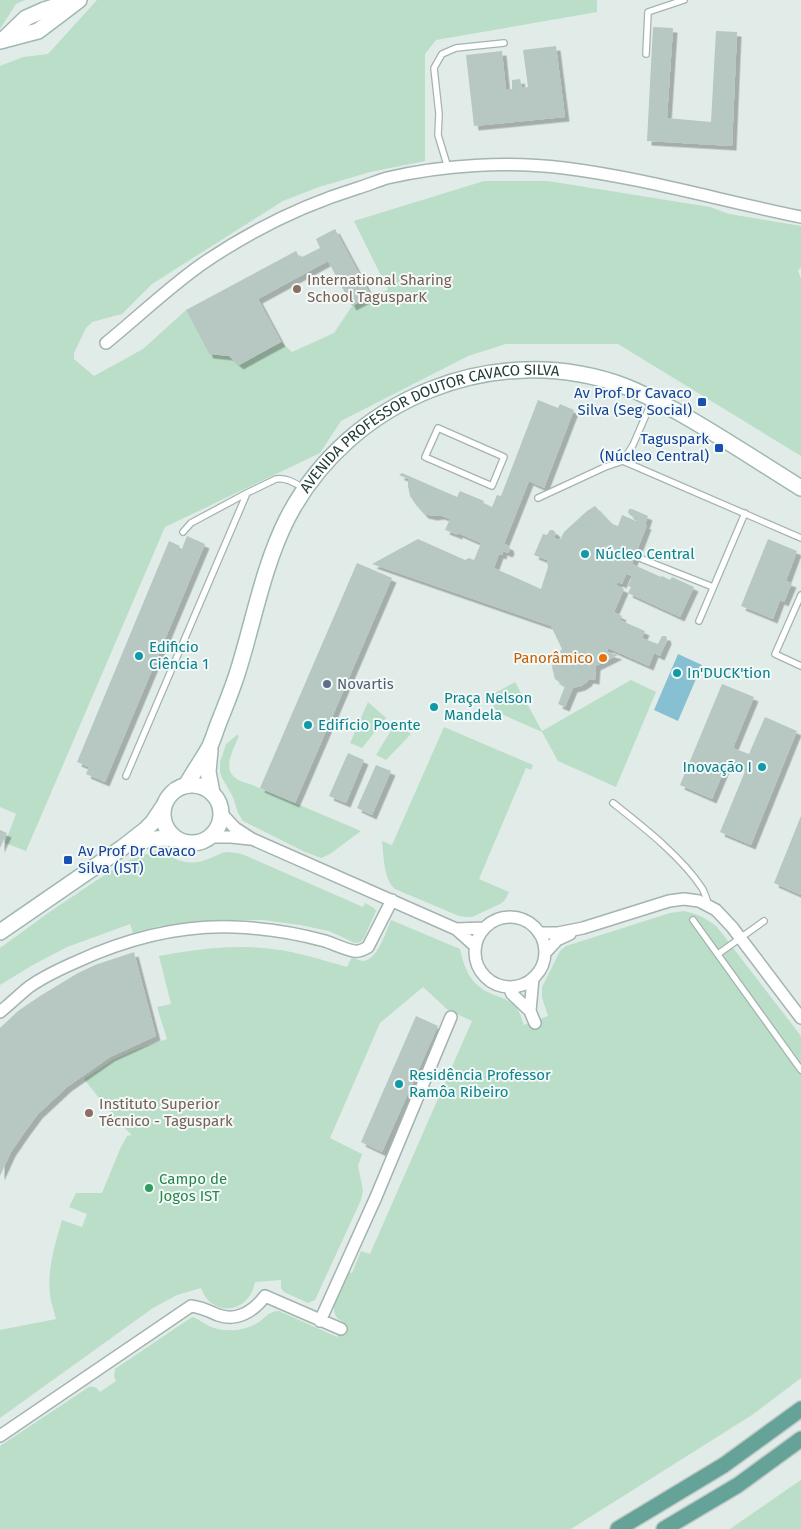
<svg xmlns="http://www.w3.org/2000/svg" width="801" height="1529" font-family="'Fira Sans',sans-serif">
	<defs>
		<filter id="shadow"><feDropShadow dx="4.5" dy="4.5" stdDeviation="0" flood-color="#0004"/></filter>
	</defs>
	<rect width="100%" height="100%" fill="#e1ece8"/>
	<path fill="#badec7" d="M0,0H25L16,4L0,29Z
		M97,0H597V12L436,40L425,54V161L370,172L319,187L283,201L152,284L122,314L92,322L86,328L74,353V359L94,376L143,349L186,310L209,354L229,356L239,365L281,342L292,352L334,333L352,306L371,296L388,290L354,221L484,181H548L710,207L729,214L801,226V267L798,270L801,279V456L618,344H506L468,356L341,421L320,453L165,527L26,851L5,843L16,814L0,807V66L23,57L48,54Z
		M631,680L656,692L616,787L558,761L542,732L497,712L488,697L515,682L542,731Z
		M368,702L386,718L362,748L350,743Z
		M395,724L411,734L386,760L376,755Z
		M444,727L533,765L531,770L526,768L479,879L509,892L505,900L500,904L472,917H466L459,916L395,889C383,879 384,856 382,841L392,845Z
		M237,735L239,736C230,757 218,777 250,784L361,831L330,854L321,858L303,851L243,821L238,813L233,797L221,776L220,770V762L226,744Z
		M155,851H163C176,862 192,866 208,859C214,857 220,853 226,852C231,852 237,853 242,854L363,907L365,903L374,908L376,911L364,938L361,942L355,943L329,931L300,925L262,920H238L159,926L133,933L130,924L67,947L31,966L0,985V948L51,911L112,870L130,860Z
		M684,911C698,914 706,918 717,927L801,1036V1378L752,1415L571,1529H0V1446L89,1387C94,1386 97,1387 100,1392L116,1381L114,1376L115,1369L192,1317C199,1319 203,1323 209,1326C217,1330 228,1331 237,1330C244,1329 253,1326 259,1322C267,1316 269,1311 279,1311L337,1337L343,1322C340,1320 336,1318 335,1314C330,1304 343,1282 348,1272L352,1273L361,1251L370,1254L472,1021L448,1010L423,987L380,1023L330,1138L362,1154L358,1166L363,1190L361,1200L315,1300L308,1303L284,1292L281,1288V1280L255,1282C250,1313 212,1319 201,1288L177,1295L153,1308L0,1418V1330L56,1319C54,1311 51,1303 50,1295C47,1270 55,1244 62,1220L82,1227L87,1214L69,1207L76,1193H102L120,1149L127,1136L132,1135L118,1122L84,1079L113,1060L135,1050L167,1039L157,1007L171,1004L159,956C196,949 234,944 272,949C298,952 322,960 347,967L352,957C355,958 360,961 363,961C378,960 386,931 391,920L460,949C465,971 471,985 492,994C502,998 513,1001 518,1010C521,1015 522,1021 524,1025L548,1016L542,997V987L560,951L566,946L670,913Z
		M801,1480V1529H730L795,1484Z"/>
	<path fill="#88c0d3" d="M678,654L702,665L678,721L654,710Z"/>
	<path fill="#b7c7c2" filter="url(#shadow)" d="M653,27L673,28L667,118L711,122L716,31L737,32L732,146L647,141Z
		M556,46L565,117L474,126L466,55L502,51L506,90L512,89V80L520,79L522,88L528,87L523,50Z
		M335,229L371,296L352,306L328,261L258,299L281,342L239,365L229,356L209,354L186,310L296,251L300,258L320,248L316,239Z
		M538,400L558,408L560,404L574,410L544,488L529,481L504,544L509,546L510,550L508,553L503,551L502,555L499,554L494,568L541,589L548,567L547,560L534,555L543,534L547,535L550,530H553L556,533L554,538L560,540L564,532L587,511L595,506L612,524L618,526L622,515L636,521L637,519L630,515L628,512L629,509H632L648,516L645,525H647L632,564L661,577L662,576L670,580L672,577L694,587L680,617L628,593L631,587L628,586L632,576L626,574L622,584L618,582L616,585L624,589L614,612L622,616L620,620L645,631L642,638L658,644L662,636H666L667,640L660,656L654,653L649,666L608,648L607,652L618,655L596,666L595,680L589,679L587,682L581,686L573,688L565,707L558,704L565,686L555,679L552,667L555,657L562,649L551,626L372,564L418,539L465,560L469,558L474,560L481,543L458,533V535L445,530L450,519L440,515L433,516L424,514L416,505L410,496L408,486V479L399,475L402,473L457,497L460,491L484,501L483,503L492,507L497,495L501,496Z
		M187,536L205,544L105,782L86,774L89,767L77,762L169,541L180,546L178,550L181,551Z
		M768,539L797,551L786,581L792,583L784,602L780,600L773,619L741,606Z
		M357,563L392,578L295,803L260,788Z
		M722,684L754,697L733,748L749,754L765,717L797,731L751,845L720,832L746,769L728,761L712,799L680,785Z
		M348,753L364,760L346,803L329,796Z
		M376,765L391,771L372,815L357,808Z
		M801,816V895L774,883Z
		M0,830L7,833L0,848Z
		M134,952L156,1036L110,1057L67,1087L38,1114L24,1133L11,1152L0,1176V1028L18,1011L40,996L78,973L95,965Z
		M416,1016L438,1026L382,1152L361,1142Z"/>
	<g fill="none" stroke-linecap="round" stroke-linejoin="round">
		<g stroke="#a4b4b0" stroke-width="8">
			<path id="lane" d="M646,54L648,12L684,0
				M448,168L438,135L439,114L434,68L442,54L456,48L504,43
				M438,428L504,457L492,486L425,457Z
				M623,461L801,538
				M538,498L605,467L623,461L633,445L652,401
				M183,532L191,523L247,493
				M642,559L713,587
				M801,595L775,654L801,666
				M699,621L745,513
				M126,776L247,493L276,479C287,477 296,484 305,489
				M613,803C642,826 681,856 702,888C705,893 707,900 709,906
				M693,920L801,1070
				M718,954L764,921"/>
		</g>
		<g stroke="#a4b4b0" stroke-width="14">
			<path id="street" d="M106,343C138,317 168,288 202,264C250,231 303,205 358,188C368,185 377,181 387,178C443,165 507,161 564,168C644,178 722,201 801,217
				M221,813L235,828L252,839L456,929L475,946
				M210,837H231L250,839
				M475 952a35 35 0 1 1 70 0a35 35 0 1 1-70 0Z
				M456,929L484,928
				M539,933H558L583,928L669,901L684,899L699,901L716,910L732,927L801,1018
				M545,953L557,940L570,934
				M509,987L512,994L530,1011L535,1023
				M530,1011L533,978
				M0,1012C10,1004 19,995 29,987C43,977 60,969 76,962C126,939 180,925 234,927C264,928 296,933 325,941C334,944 344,949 354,951C359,952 363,950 368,947L392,900
				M320,1321L376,1197L451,1017
				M0,1436L191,1306C201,1307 209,1311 218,1315C237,1322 254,1311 265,1296L341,1329"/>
		</g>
		<g stroke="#9fb8b2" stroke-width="18">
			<g id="secondary">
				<path d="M3,40L26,18L44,10L70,2"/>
				<path d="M0,41L38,31L79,0"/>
				<path d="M210,750L208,772L212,793"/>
				<path id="s1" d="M187,784C194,771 203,759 210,746C214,737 217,726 221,717C227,702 233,687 238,671C254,620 263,567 287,519C349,398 496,339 624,386C642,393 659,402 676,411C719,435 759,462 801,488"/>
				<circle cx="192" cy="814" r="29"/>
				<path d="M133,844C148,839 160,837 176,839"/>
				<path d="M0,932L122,848L145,830L153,822L163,807"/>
			</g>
		</g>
		<g stroke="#c1c9c8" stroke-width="18">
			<path id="primary" d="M618,1529L724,1465L801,1409
				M664,1529L738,1485L801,1439"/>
		</g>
		<use href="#lane" stroke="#fff" stroke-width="5.5"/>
		<use href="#street" stroke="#fff" stroke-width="11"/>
		<use href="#secondary" stroke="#fff" stroke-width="15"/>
		<use href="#primary" stroke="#65a399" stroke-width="15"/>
	</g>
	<g fill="#8d6e63" stroke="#f2f9f6" stroke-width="2">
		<circle cx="297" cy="289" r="5"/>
		<circle cx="89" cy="1113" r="5"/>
	</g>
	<g fill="#1a4fb4" stroke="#f2f9f6" stroke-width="2">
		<rect x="697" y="397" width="10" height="10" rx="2.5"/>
		<rect x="714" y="443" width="10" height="10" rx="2.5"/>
		<rect x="63" y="855" width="10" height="10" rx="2.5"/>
	</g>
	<g fill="#0f9aa8" stroke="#f2f9f6" stroke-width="2">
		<circle cx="585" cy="554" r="5"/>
		<circle cx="139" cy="656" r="5"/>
		<circle cx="677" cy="673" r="5"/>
		<circle cx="434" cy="707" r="5"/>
		<circle cx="308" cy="725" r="5"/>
		<circle cx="762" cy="767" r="5"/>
		<circle cx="399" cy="1084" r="5"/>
	</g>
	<circle fill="#e8710a" stroke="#f2f9f6" stroke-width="2" cx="603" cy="658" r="5"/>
	<circle fill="#5c6f8a" stroke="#f2f9f6" stroke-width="2" cx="327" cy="684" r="5"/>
	<circle fill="#2e9e5b" stroke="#f2f9f6" stroke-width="2" cx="149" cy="1188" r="5"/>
	<g text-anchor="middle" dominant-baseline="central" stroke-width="4" stroke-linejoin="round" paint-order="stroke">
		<g font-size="15" fill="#785e54" stroke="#f2f9f6" text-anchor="start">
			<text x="307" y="280">International Sharing<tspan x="307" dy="17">School TagusparK</tspan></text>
			<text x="99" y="1104">Instituto Superior<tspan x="99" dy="17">Técnico - Taguspark</tspan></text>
		</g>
		<g font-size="15" fill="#164399" stroke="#f2f9f6" text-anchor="end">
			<text x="692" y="393">Av Prof Dr Cavaco<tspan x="692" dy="17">Silva (Seg Social)</tspan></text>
			<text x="709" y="439">Taguspark<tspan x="709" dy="17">(Núcleo Central)</tspan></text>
			<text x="78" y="851" text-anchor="start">Av Prof Dr Cavaco<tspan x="78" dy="17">Silva (IST)</tspan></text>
		</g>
		<g font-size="15" fill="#213e39" stroke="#f2f9f6">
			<text stroke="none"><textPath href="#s1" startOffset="465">AVENIDA PROFESSOR DOUTOR CAVACO SILVA</textPath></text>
		</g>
		<g font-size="15" fill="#0d838f" stroke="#f2f9f6" text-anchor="start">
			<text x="595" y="554">Núcleo Central</text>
			<text x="149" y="647">Edificio<tspan x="149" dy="17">Ciência 1</tspan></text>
			<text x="687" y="673">In'DUCK'tion</text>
			<text x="444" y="698">Praça Nelson<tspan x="444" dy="17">Mandela</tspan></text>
			<text x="318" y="725">Edifício Poente</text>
			<text x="752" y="767" text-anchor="end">Inovação I</text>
			<text x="409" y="1075">Residência Professor<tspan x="409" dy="17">Ramôa Ribeiro</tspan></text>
		</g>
		<g font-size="15" fill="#c56008" stroke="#f2f9f6" text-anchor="end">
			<text x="593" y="658">Panorâmico</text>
		</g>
		<g font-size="15" fill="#4e5e75" stroke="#f2f9f6" text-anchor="start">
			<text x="337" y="684">Novartis</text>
		</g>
		<g font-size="15" fill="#27864d" stroke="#f2f9f6" text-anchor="start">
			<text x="159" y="1179">Campo de<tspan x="159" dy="17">Jogos IST</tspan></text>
		</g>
	</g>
</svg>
